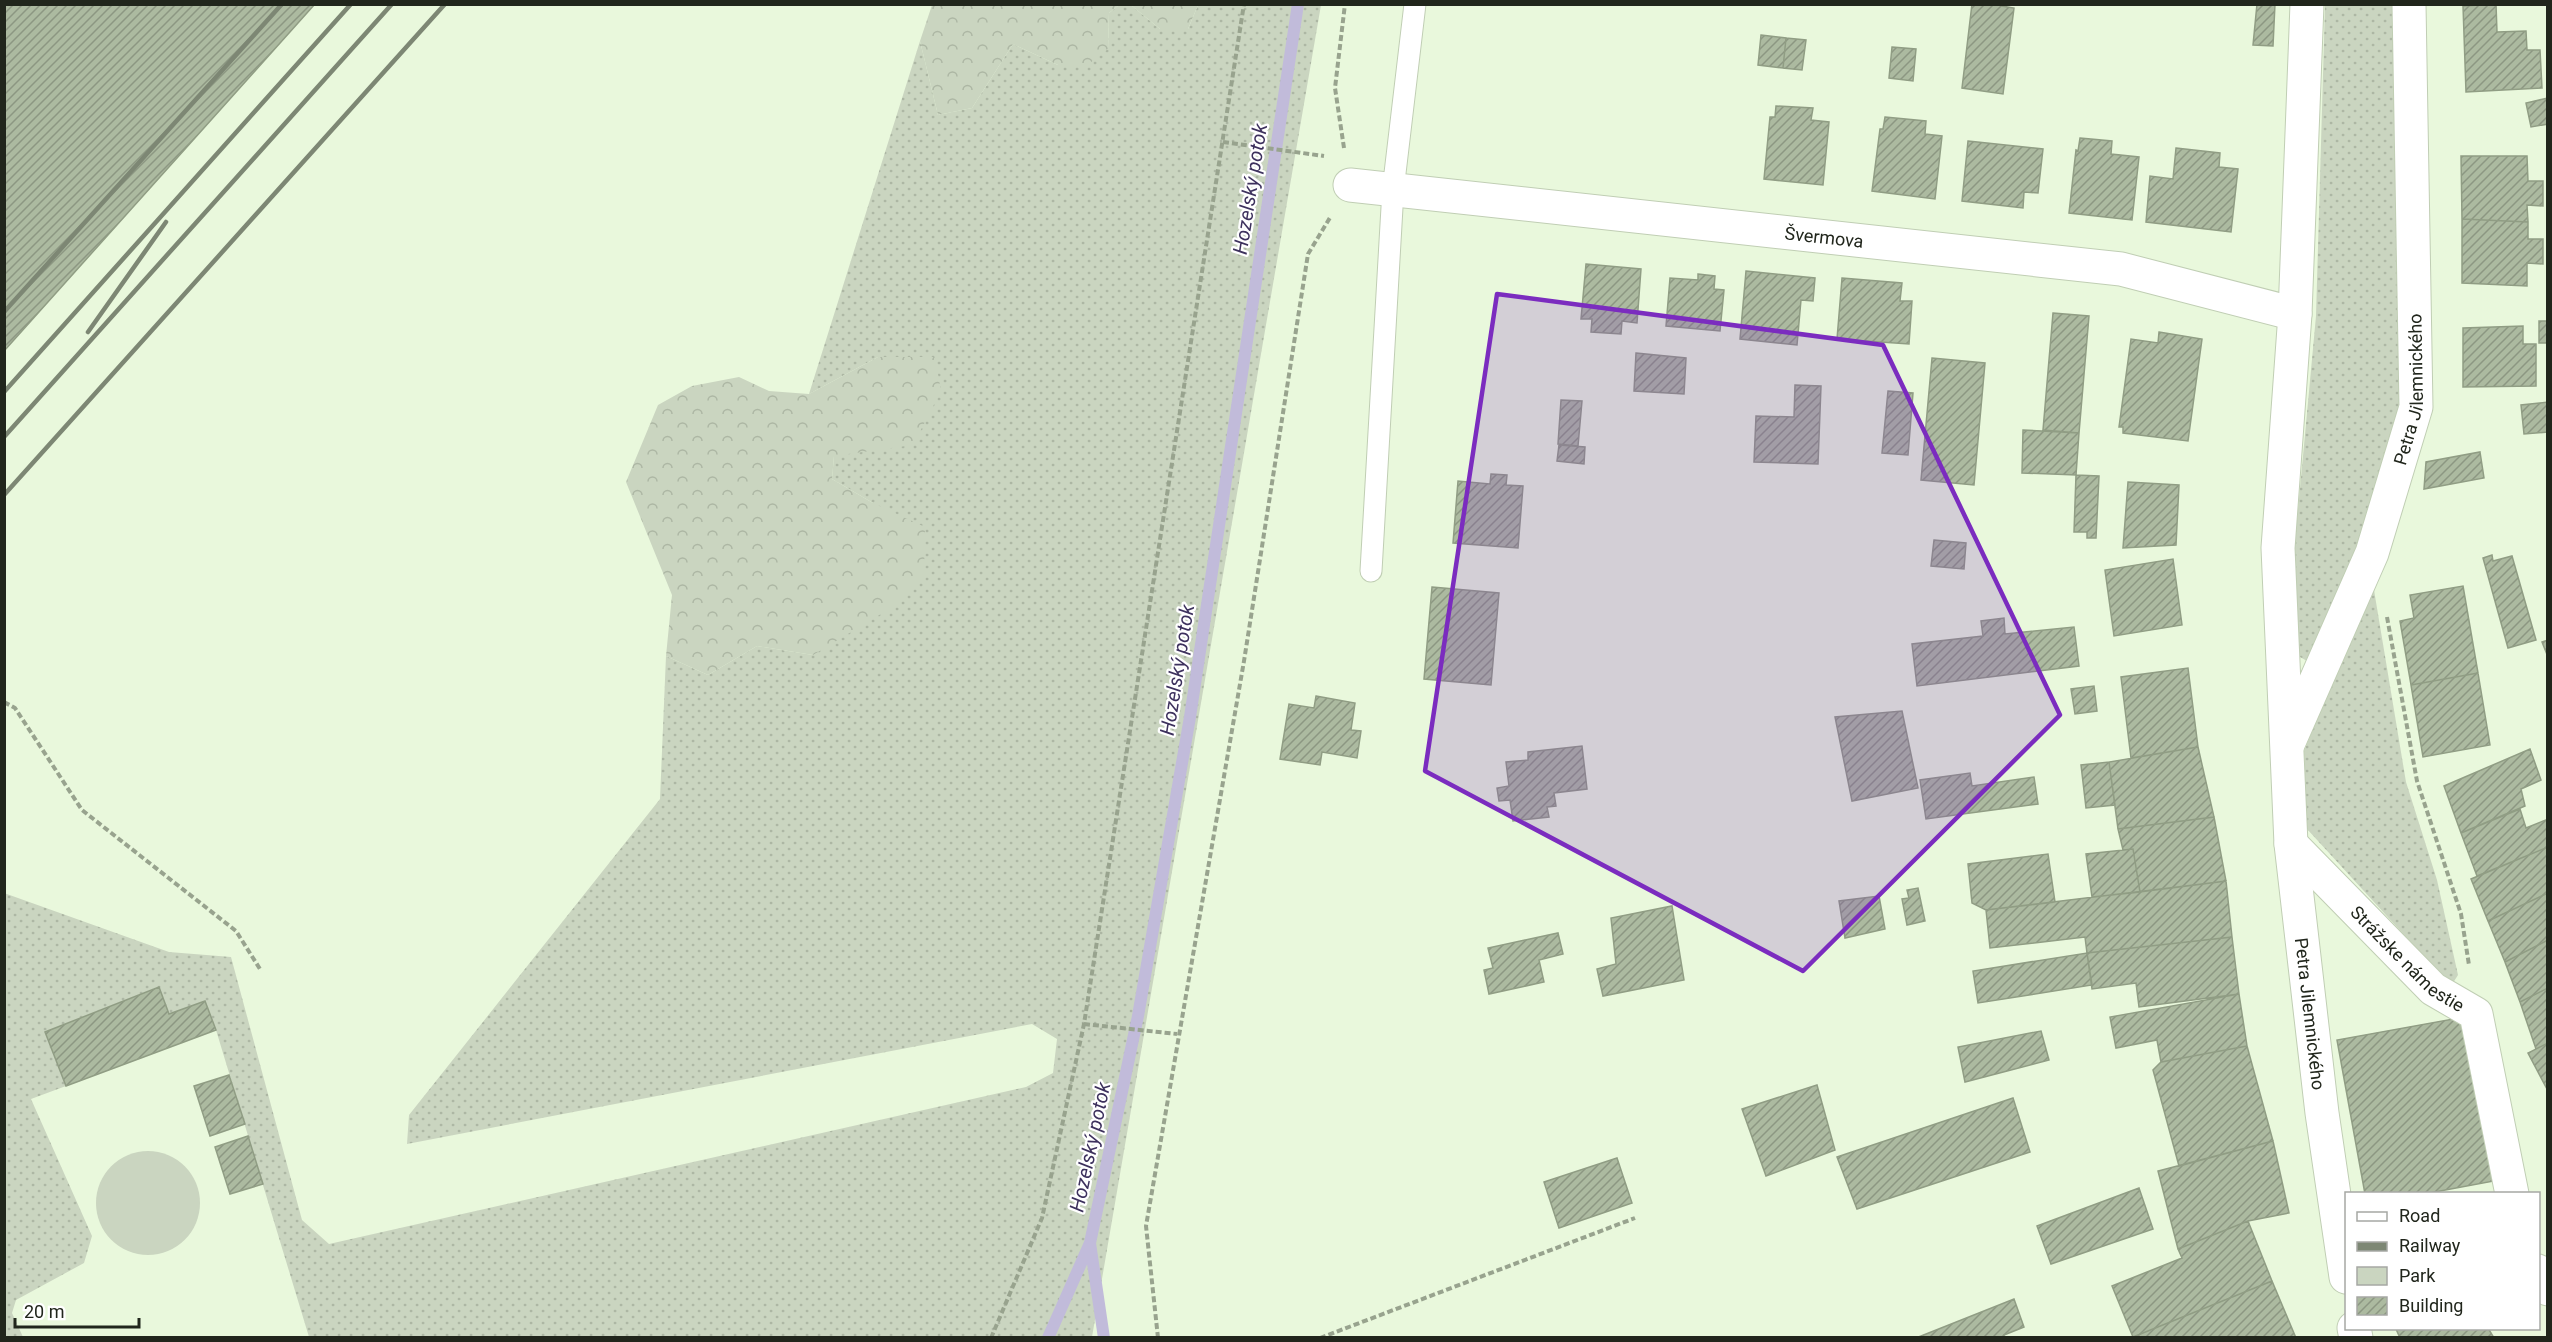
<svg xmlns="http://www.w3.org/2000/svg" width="2552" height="1342" font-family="Roboto,sans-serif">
	<defs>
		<pattern id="green-dots" width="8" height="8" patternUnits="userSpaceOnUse" patternTransform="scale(1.5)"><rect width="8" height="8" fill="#cad5c0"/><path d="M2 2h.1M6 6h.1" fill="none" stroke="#adb7a4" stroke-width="1.8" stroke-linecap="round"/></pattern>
		<pattern id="forest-crowns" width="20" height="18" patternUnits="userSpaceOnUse" patternTransform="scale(1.5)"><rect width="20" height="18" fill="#cad5c0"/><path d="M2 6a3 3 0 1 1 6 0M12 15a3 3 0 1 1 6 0" fill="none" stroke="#adb7a4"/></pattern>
		<pattern id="building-hatch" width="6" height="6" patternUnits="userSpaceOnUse" patternTransform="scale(1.5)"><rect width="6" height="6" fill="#acbaa0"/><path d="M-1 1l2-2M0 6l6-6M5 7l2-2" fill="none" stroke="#8c9782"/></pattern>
	</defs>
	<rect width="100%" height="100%" fill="#e9f8dc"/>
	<path fill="url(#green-dots)" d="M1119,5H1131L1160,29H1188L1198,5H1321L1092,1337H309L216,1030L205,1002L169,1014L158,987L45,1032L66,1086L31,1099L92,1236L84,1263L16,1300L12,1313L23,1337H5L4,893L169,952L231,957L302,1220L329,1244L1026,1087L1053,1073L1057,1039L1032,1024L407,1144L409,1115L660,799L666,656L708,675L757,646L813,655L873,503L832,479L834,456L878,357L809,394L920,41L938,115L972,108L1013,44L1058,65L1108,49L1109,13Z
		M2325,5H2401L2402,407L2376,502L2307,661L2293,653L2294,553L2316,316Z
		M2374,590L2406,782L2437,880L2458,975L2451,986L2307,829L2304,751L2368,595Z"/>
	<path fill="url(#forest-crowns)" d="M932,5V4L1119,5L1109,13L1108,49L1086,66L1058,65L1013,44L972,108L938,115L920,41Z
		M1131,5H1198L1188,29H1160Z
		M878,357H935L941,391L913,445L834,456L832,479L873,503L925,527L924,577L886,611L813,655L757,646L708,675L666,656L672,595L626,482L658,405L692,386L739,377L769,391L809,394Z"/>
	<path fill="#cad5c0" d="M96 1203a52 52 0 1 1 104 0a52 52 0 1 1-104 0Z"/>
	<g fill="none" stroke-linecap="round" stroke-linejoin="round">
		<path stroke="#c1bbda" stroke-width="12" d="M1048,1338L1090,1243
			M1104,1338L1090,1243L1138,1016L1190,717L1298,4"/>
	</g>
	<path fill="url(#building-hatch)" stroke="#909d84" stroke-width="1.5" d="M4,4H315L4,351Z
		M1972,4H2002V6L2014,8L2003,94L1962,88Z
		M2257,4H2275L2273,46L2253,45Z
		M2496,4L2497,32L2526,31L2527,50H2540L2542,88L2466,92L2463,6Z
		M1761,35L1786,38L1783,68L1758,65Z
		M1786,38L1806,40L1802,70L1783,68Z
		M1892,47L1916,49L1913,81L1889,78Z
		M2548,98V124L2531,127L2526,103Z
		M1776,106L1813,108L1811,120L1829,122L1823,185L1764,179L1770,117H1775Z
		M1885,117L1926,121L1925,134L1942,136L1935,199L1872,191L1880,129H1883Z
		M2080,138L2112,141L2111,154L2139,157L2132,220L2069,213L2076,150L2078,151Z
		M1968,141L2043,149L2038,193L2024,192L2023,208L1962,201Z
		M2176,148L2220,153L2219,167L2238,169L2231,232L2146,222L2150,176L2173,179Z
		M2461,156H2527L2528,181H2543V206L2527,205L2528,222L2462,219Z
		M2462,219L2528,222V239H2543V264L2527,263V286L2462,283Z
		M1586,264L1641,269L1637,323L1622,321L1621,334L1591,332L1592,319H1581Z
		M1746,271L1815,278L1813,301L1801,300L1797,345L1740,339Z
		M1698,274L1715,276L1714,289L1724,290L1720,331L1666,326L1670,278L1698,280Z
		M1842,278L1902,283L1900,301H1912L1909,344L1837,339Z
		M2053,313L2089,316L2079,433L2043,430Z
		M2539,321H2548V343H2539Z
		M2523,326V344H2536V386L2463,387V328Z
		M2159,332L2202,339L2188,441L2123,433V427H2119L2131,339L2158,343Z
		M1636,353L1686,358L1684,394L1634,391Z
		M1932,358L1985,363L1974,485L1921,480Z
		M1795,385L1821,386L1818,464L1754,462L1756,416L1794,417Z
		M1888,391L1913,393L1908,455L1882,453Z
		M1561,400L1582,401L1578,446L1558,444Z
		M2548,402V432L2524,434L2521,405Z
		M2023,430L2079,433L2076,475L2022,473Z
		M1559,445L1585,447L1584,464L1557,461Z
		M2480,452L2484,478L2424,489L2426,462Z
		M1491,474L1507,475L1506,485L1523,486L1518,548L1453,543L1458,481L1490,484Z
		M2076,475L2099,476L2096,538H2087V532H2074Z
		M2128,482L2179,485L2176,545L2123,548Z
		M1934,540L1966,543L1964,569L1931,566Z
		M2492,555L2493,561L2512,556L2536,640L2508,648L2483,558Z
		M2173,559L2182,625L2114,636L2105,570Z
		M2463,586L2478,673L2411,685L2400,621L2414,618L2410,595Z
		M1432,587L1499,593L1491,685L1424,679Z
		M2004,618L2005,634L2074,627L2079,666L1917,686L1912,644L1983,636L1981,621Z
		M2548,640V657L2542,642Z
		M2188,668L2198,747L2131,758L2121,677Z
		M2478,673L2490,745L2423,757L2411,685Z
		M2094,686L2097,711L2075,714L2071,689Z
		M1316,696L1355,703L1351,730L1361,731L1357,758L1322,752L1320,765L1280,759L1289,704L1314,708Z
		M1902,711L1918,788L1852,801L1835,717Z
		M1582,746L1587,789L1554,793L1556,806L1547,807L1549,817L1513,821L1510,800L1499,801L1497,788L1509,786L1506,762L1528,760V752Z
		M2198,747L2214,817L2118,829L2109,762Z
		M2530,749L2541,780L2521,789L2525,806L2461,833L2444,786Z
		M2109,762L2115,805L2086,808L2081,765Z
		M1970,773L1972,786L2034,777L2038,804L1926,819L1920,780Z
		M2520,809L2526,828L2548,819V847L2477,876L2461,833Z
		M2214,817L2226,881L2140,892L2133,849L2123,850L2118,829Z
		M2548,847V893L2488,921L2471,879Z
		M2133,849L2140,892L2092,897L2086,854Z
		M2048,854L2055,902L1986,910L1972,903L1968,864Z
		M2226,881L2232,937L2087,953L2085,937L1990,948L1986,910Z
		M1918,888L1925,921L1907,925L1902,899L1909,898L1907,890Z
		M2548,893V940L2505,962L2488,921Z
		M1879,896L1885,929L1845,938L1839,901Z
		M1672,906L1684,980L1603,996L1597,969L1616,964L1611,918Z
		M1558,933L1563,954L1539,960L1544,982L1489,994L1484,970L1493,968L1488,948Z
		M2232,937L2239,994L2139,1007L2136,983L2092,989L2087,953Z
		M2548,940V988L2520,1002L2505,962Z
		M2087,953L2092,985L1978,1003L1973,971Z
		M159,987L169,1014L205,1001L216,1030L66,1086L45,1032Z
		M2548,988V1043L2536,1049L2520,1002Z
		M2239,994L2247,1046L2161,1062L2157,1040L2116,1048L2110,1017Z
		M2464,1017L2494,1181L2424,1194H2365L2337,1040Z
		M2041,1031L2049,1060L1965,1082L1958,1047Z
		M2548,1043V1091L2528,1053Z
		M2247,1046L2273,1141L2179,1166L2153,1070L2161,1062Z
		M229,1075L245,1124L210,1136L194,1086Z
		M1817,1085L1835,1150L1766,1176L1742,1109Z
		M2013,1098L2030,1152L1857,1209L1837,1157Z
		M248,1136L263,1184L230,1194L215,1147Z
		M2273,1141L2289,1213L2248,1221L2178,1249L2158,1171Z
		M1617,1158L1632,1203L1559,1228L1544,1182Z
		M2139,1188L2153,1229L2051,1264L2037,1226Z
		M2248,1221L2272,1281L2133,1337L2112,1286L2182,1258L2178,1249Z
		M2272,1281L2296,1338L2133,1337Z
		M2014,1299L2024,1327L2004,1335L2005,1338H1916Z
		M2488,1328L2494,1338H2400L2396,1329Z"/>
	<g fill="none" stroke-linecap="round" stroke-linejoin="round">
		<g stroke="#c0ceb4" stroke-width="23">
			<path id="lane" d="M1371,571L1393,190L1415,4"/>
		</g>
		<g stroke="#c0ceb4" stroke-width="35">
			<g id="street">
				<path id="s1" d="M2307,4L2295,314L2278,548L2291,844L2322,1113L2346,1277"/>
				<path id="s2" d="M1350,185L2121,269L2295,314"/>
				<path id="s3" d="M2288,744L2372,553L2416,407L2409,4"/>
				<path id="s4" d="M2291,844L2433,989L2476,1014L2512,1194"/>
				<path d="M2538,1271L2548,1289"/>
				<path d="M2354,1328L2356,1338"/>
			</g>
		</g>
		<path stroke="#98a38e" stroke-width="4" stroke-dasharray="6 3" stroke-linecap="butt" d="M1223,142L1324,156
			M1344,148L1335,88L1345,4
			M2387,617L2417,781L2461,914L2469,965
			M4,702L15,708L82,810L236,931L260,969
			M1084,1024L1177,1034
			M991,1338L1042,1218L1084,1024L1244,4
			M1158,1338L1146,1226L1244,661L1308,254L1331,216
			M1320,1338L1635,1218"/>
		<use href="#lane" stroke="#fff" stroke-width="21"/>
		<use href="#street" stroke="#fff" stroke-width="33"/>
		<path stroke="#7d8774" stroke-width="4.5" d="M4,312L282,4
			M88,332L166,222
			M4,392L351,4
			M4,437L392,4
			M4,495L445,4"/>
	</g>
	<path fill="#7b2cbf" fill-opacity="0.2" stroke="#7b2cbf" stroke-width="4.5" stroke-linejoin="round" d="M1497,294L1883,345L2060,715L1803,971L1425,771Z"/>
	<g text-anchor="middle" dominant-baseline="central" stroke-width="4.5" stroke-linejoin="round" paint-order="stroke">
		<g font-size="18" fill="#21261c" stroke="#fff">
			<text stroke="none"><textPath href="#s2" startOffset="477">Švermova</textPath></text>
			<text stroke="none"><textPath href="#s3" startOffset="378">Petra Jilemnického</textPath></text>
			<text stroke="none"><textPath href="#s4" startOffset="164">Strážske námestie</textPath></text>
			<text stroke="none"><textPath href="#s1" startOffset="1012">Petra Jilemnického</textPath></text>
		</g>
		<g font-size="20" font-style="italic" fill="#3d315d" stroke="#fff">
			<text transform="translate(1250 189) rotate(-81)">Hozelský potok</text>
			<text transform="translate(1177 670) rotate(-81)">Hozelský potok</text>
			<text transform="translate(1090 1147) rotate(-78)">Hozelský potok</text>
		</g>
	</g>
	<rect width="2552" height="1342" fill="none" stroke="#21261c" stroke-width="12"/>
	<rect x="2345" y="1192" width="195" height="138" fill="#ffffff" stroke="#a6a8a4" stroke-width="1.5"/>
	<rect x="2357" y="1212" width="30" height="9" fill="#ffffff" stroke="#a6a8a4" stroke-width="1.5"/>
	<text x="2399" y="1222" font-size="18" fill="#21261c">Road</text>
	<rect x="2357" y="1242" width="30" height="9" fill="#7d8774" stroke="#a6a8a4" stroke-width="1.5"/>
	<text x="2399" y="1252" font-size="18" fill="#21261c">Railway</text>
	<rect x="2357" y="1267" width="30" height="18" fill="#cad5c0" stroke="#a6a8a4" stroke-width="1.5"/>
	<text x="2399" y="1282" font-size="18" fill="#21261c">Park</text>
	<rect x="2357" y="1297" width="30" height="18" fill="url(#building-hatch)" stroke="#a6a8a4" stroke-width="1.5"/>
	<text x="2399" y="1312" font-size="18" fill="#21261c">Building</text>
	<path d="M15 1318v9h124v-9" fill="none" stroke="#21261c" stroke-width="3"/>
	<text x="24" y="1318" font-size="18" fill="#21261c" stroke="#ffffff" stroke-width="4.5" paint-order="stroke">20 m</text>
</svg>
